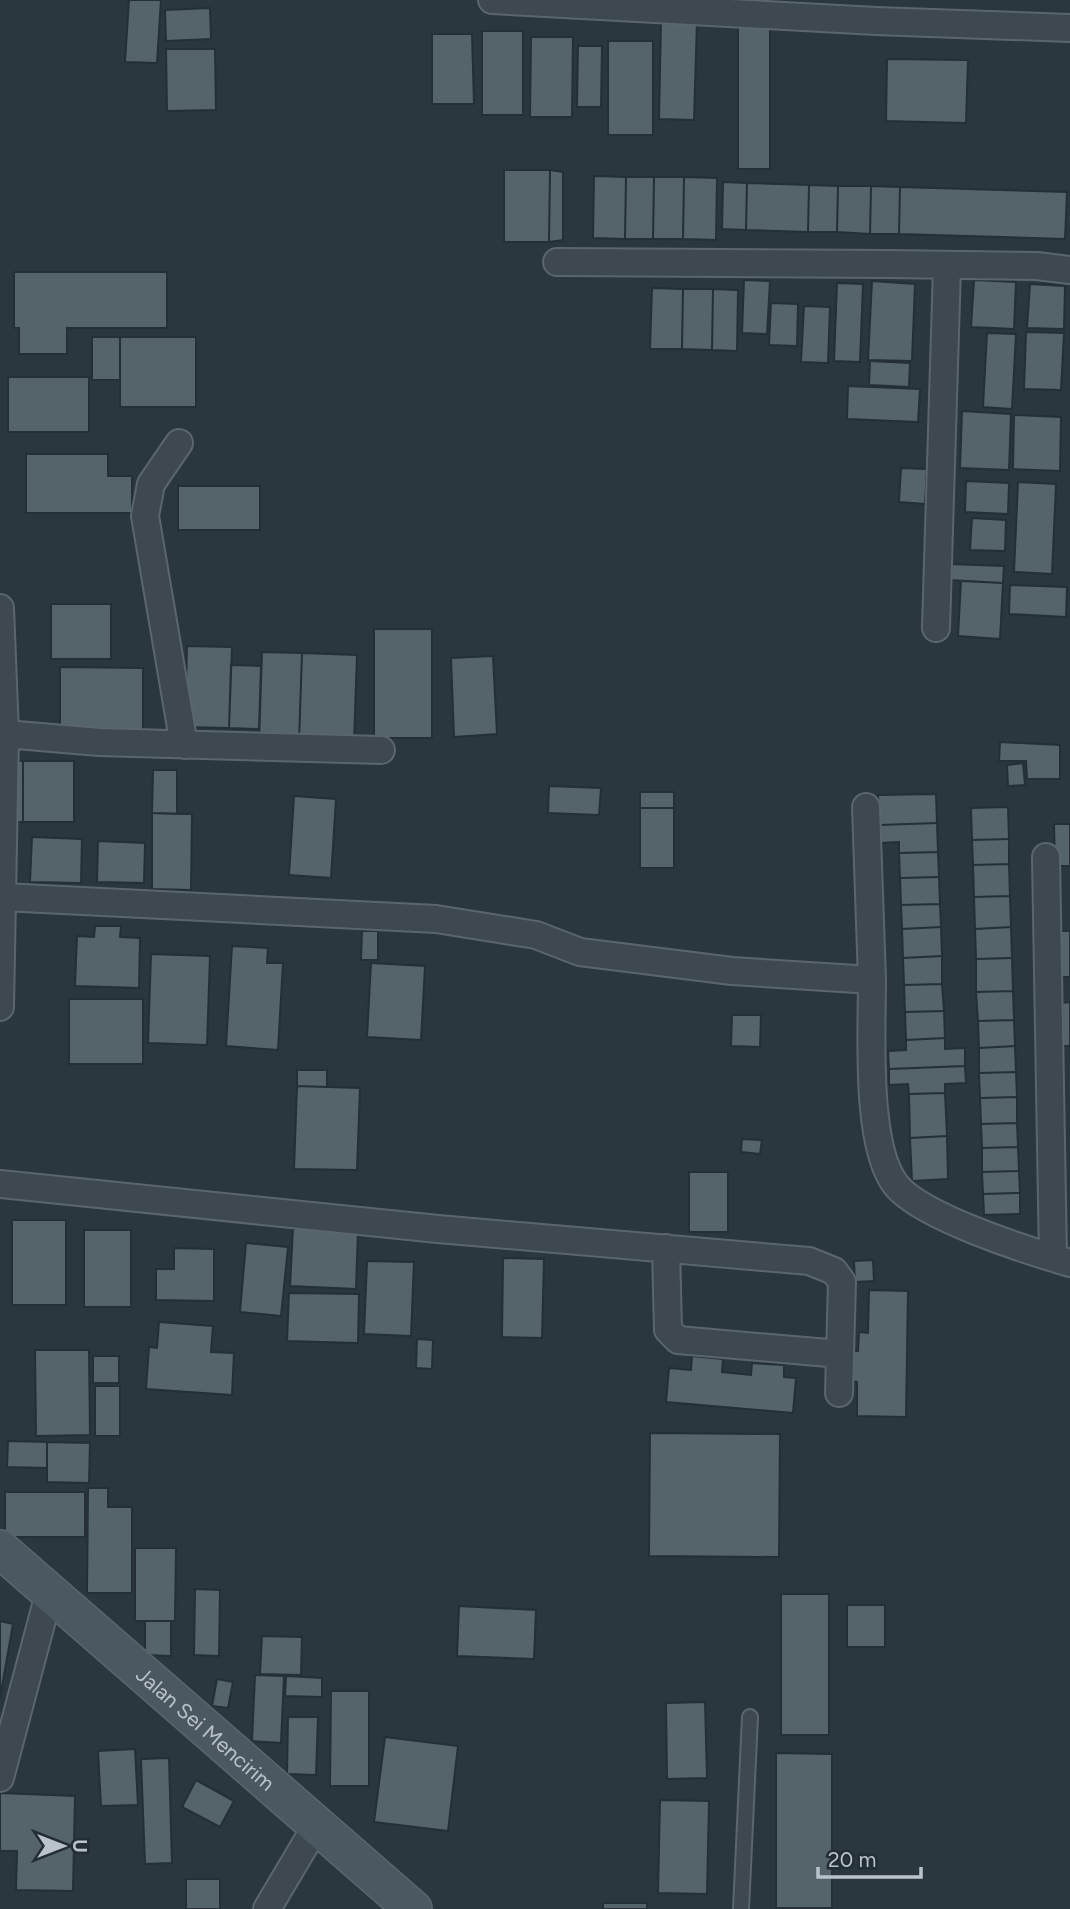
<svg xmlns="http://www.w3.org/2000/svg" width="1070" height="1909" font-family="Figtree,sans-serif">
	<rect width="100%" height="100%" fill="#2a373f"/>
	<path fill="#55646b" stroke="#242f36" stroke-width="2" d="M129,0H161L157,63L125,62Z
		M210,8L211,39L166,41L165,10Z
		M661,21H697L694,120L659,119Z
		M738,22H770V169H738Z
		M482,31H523V115H482Z
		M432,34H472L474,104H432Z
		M531,37H573L572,117H530Z
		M608,41H653V135H608Z
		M578,46H602L601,107H577Z
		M166,49H215L216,110L167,111Z
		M887,59L968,60L966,123L886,121Z
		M504,170H550L549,242H504Z
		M550,170L563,172V240L549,242Z
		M594,176L626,177L625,239L593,238Z
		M626,177H654L653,239H625Z
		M654,177H684L683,239H653Z
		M684,177L717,178L716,240L683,239Z
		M723,182L747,183L746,230L722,229Z
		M747,183L809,185L808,232L746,230Z
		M809,185L838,186L837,232H808Z
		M838,186H871L870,234L837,232Z
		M871,186L900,187L899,234H870Z
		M900,187L1067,192L1065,239L899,234Z
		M14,272H167V328H67V354H19V328H14Z
		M744,280L770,281L767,334L742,333Z
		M974,280L1016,282L1014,329L971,327Z
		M872,281L915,284L912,361L868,360Z
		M837,283L863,284L860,362L834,361Z
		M1030,284L1065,286L1064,329L1027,328Z
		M652,288L683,289L682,349H650Z
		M683,289H713L712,350L682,349Z
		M713,289L738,290L737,351L712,350Z
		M771,303L798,304L797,346L769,345Z
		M804,306L830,307L828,363L801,362Z
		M1026,332L1064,333L1061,390L1024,389Z
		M987,333L1016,334L1012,409L983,407Z
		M92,337H120V380H92Z
		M120,337H196V407H120Z
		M870,361L910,363L909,387L869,385Z
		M8,377H89V432H8Z
		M848,386L920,389L918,422L847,419Z
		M962,411L1011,414L1009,470L960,468Z
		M1014,415L1061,417L1060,471L1013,469Z
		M26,454H108V476H132V513H26Z
		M901,468L927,469L925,504L899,502Z
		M966,481L1009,483L1008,514L965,512Z
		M1018,482L1056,484L1052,574L1014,572Z
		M178,486H260V530H178Z
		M972,518L1006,520L1005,551L970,550Z
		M949,564L1004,566L1003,583L949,580Z
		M961,581L1003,583L1000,639L958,636Z
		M1010,585L1067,587L1066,617L1009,614Z
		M51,604H111V659H51Z
		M374,629H432V738H374Z
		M187,646L232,647L229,728L185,727Z
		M262,652L302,653L299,742L259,741Z
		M302,653L357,655L354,743L299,742Z
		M493,656L497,734L454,737L451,658Z
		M231,665L261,666L259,729L229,728Z
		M60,667L143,668V738L60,737Z
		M1000,742L1060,745V779H1027L1026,761H999Z
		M13,761H23V822H13Z
		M23,761H74V822H23Z
		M1023,763L1025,785L1008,786L1007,765Z
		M153,770H177V814L152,813Z
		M549,786L601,788L599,815L548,813Z
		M640,792H674V808H640Z
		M936,794L937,823L879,825L878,795Z
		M294,796L336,799L331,878L289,875Z
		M1008,807L1009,839L972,840L971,808Z
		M640,808H674V868H640Z
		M152,813L192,814L191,890L152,889Z
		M937,823L938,852L899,853V842L879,843V825Z
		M1054,824H1070V866H1055Z
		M32,837L82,839L81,883L30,882Z
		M1009,839V864L973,865L972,840Z
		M98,841L145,843L144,883L97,882Z
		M938,852L939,877L900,878L899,853Z
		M1009,864L1010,896L974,897L973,865Z
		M939,877L940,904L901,905L900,878Z
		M1010,896L1011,927L975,929L974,897Z
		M940,904L941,927L902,929L901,905Z
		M95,926H121L120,937L140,938L139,988L75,986L77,936L94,937Z
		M941,927L942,956L903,958L902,929Z
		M1011,927L1012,958L976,959L975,929Z
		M362,931H378V960H361Z
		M1060,931H1070V977H1060Z
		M232,946L268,948L267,963H283L278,1050L226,1046Z
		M151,954L210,956L207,1045L148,1043Z
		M942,956V984L904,985L903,958Z
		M1012,958L1013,991L976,992V959Z
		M371,963L425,966L421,1040L367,1037Z
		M942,984L944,1011L905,1012L904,985Z
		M1013,991L1014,1020L978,1021L976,992Z
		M69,999H143V1064H69Z
		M1070,1002V1046H1063L1062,1003Z
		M944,1011L945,1038L906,1040L905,1012Z
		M732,1015H761L760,1047L731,1046Z
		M1014,1020L1015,1046L979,1048L978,1021Z
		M945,1038V1049L965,1048V1066L889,1069L888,1051L906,1050V1040Z
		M1015,1046L1016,1072L979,1073V1048Z
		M965,1066L966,1083L945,1084V1093L909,1094L908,1084L889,1085V1069Z
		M297,1070H327V1087L297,1086Z
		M1016,1072L1017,1097L980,1098L979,1073Z
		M297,1086L360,1088L357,1170L294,1169Z
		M945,1093L947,1136L910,1138L909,1094Z
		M1017,1097V1123L981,1124L980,1098Z
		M1017,1123L1018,1147L982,1148L981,1124Z
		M947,1136L948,1179L912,1181L910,1138Z
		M742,1139L762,1140L760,1154L741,1152Z
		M1018,1147L1019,1171L982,1172V1148Z
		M1019,1171L1020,1193L983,1194L982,1172Z
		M689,1172H728V1232H689Z
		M1020,1193V1214L984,1215L983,1194Z
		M12,1220H66V1305H12Z
		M293,1228L358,1231L356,1289L290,1286Z
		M84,1230H131V1307H84Z
		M246,1243L288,1247L281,1316L240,1312Z
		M174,1248L214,1249V1301L156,1300V1269H174Z
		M503,1258L544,1259L542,1338L502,1337Z
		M873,1260L874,1281L855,1282L854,1261Z
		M367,1261L414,1262L411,1336L364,1334Z
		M869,1290L908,1291L906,1417L857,1416V1382L849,1381L850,1351H858L859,1332L868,1333Z
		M289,1293L359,1294L358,1343L287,1341Z
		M159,1322L213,1326L211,1352L234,1353L232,1395L146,1389L149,1347L157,1348Z
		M417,1339L433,1340L432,1369L416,1368Z
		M35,1350H89L90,1435L36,1436Z
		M93,1356H119V1383H93Z
		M692,1356L723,1359L722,1372L751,1375L752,1363L784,1365V1377L796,1378L793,1413L666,1402L669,1368L691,1370Z
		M95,1386H120V1436H95Z
		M650,1433L780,1434L779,1557L649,1556Z
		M8,1441L47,1442V1468L7,1467Z
		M47,1442L90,1443L89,1483L47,1482Z
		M88,1488H108V1507H132V1593H87Z
		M5,1492H85V1537H5Z
		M135,1548H176L175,1621H135Z
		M195,1589L220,1590L219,1656L194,1655Z
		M781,1594H829V1735H781Z
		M847,1605H885V1647H847Z
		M459,1606L536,1610L534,1659L457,1656Z
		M0,1621L13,1624L0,1698Z
		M145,1621H171V1656L145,1655Z
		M262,1636L302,1637L301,1675L260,1674Z
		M255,1675L284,1676L281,1743L252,1741Z
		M286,1676L322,1678V1697L285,1696Z
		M217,1679L233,1682L228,1708L212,1706Z
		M331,1691H369V1786H330Z
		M705,1702L707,1778L667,1779L666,1703Z
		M288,1717H318L316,1775L287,1774Z
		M385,1737L458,1746L448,1831L374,1822Z
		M135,1749L138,1805L101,1806L98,1751Z
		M776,1753L832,1754V1908H776Z
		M169,1758L172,1863L145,1864L141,1759Z
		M196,1780L234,1801L220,1827L182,1807Z
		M0,1793L75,1796L73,1891L16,1890L17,1851H0Z
		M660,1800L709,1801L707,1894L658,1893Z
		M186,1879H220V1909H186Z
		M603,1903H647V1909H603Z"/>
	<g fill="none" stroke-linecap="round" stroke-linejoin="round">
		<g stroke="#5b666c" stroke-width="18">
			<path id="lane" d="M741,1909L750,1717"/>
		</g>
		<g stroke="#5b666c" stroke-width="30">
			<path id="street" d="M492,0L876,21L1070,28
				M557,262L887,264L1037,266L1070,270
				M179,443L151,484L145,516L184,745
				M0,608L5,734L0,1007
				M936,628L947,267
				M5,734L99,742L381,750
				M866,807L872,980
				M1046,857L1053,1258
				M3,897L436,919L536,935L580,952L732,971L872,980C872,1031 865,1146 896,1185C921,1217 1029,1251 1070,1263
				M0,1184L438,1229L809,1261L834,1271L842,1282L839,1393
				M666,1248L668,1330L678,1340L840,1354
				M0,1778L50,1590
				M267,1909L318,1823"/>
		</g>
		<g stroke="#5b666c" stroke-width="40">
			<g id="secondary">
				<path id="s1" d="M0,1549L413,1909"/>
			</g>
		</g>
		<use href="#lane" stroke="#3d484f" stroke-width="14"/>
		<use href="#street" stroke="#3d484f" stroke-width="26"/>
		<use href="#secondary" stroke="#4c5861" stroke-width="37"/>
	</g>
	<g text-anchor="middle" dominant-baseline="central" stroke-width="5" stroke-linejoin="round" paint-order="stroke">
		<g font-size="21" fill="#bac3c9" stroke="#222d34">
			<text stroke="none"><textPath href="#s1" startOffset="273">Jalan Sei Mencirim</textPath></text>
		</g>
	</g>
	<g transform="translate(63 1846) rotate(90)" stroke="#222d34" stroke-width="5" paint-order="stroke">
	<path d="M0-5L12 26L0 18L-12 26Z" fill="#bac3c9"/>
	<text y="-10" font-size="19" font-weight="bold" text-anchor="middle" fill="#bac3c9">U</text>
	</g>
	<path d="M818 1867v10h103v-10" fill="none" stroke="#bac3c9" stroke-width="3.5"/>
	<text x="828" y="1867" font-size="21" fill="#bac3c9" stroke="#222d34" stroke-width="5" paint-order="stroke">20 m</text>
</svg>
